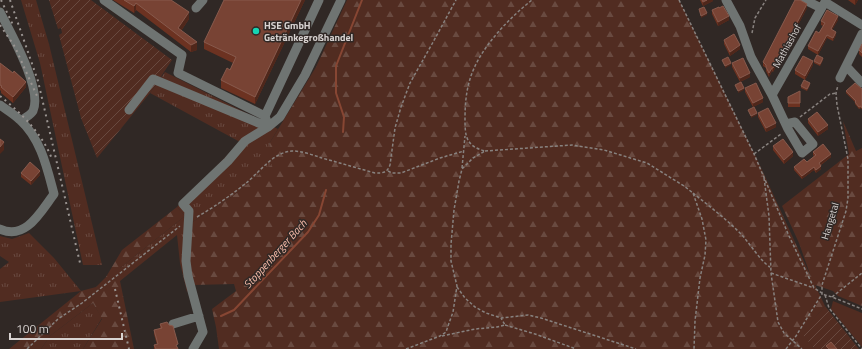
<svg xmlns="http://www.w3.org/2000/svg" width="862" height="349" font-family="'Titillium Web',sans-serif">
	<defs>
		<pattern id="grass-tufts" width="24" height="20" patternUnits="userSpaceOnUse"><rect width="24" height="20" fill="#512c21"/><path d="M3 7l-1-3M5 7V3M7 7l1-3M15 17l-1-3M17 17v-4M19 17l1-3" fill="none" stroke="#694a40"/></pattern>
		<pattern id="forest-firs" width="22" height="20" patternUnits="userSpaceOnUse"><rect width="22" height="20" fill="#512c21"/><path d="M5 1l3.5 6h-7zM16 11l3.5 6h-7z" fill="#694a40"/></pattern>
		<pattern id="garden-furrows" width="10" height="10" patternUnits="userSpaceOnUse"><rect width="10" height="10" fill="#512c21"/><path d="M-1 1l2-2M0 10L10 0M9 11l2-2" fill="none" stroke="#694a40"/></pattern>
	</defs>
	<rect width="100%" height="100%" fill="#302825"/>
	<path fill="url(#grass-tufts)" d="M21,0H36L49,44L102,265H83L40,63Z
		M165,72L278,129L269,144L277,161L233,196L191,223L193,285L187,292L180,263L177,235L120,281V268L185,216L177,207L240,142L150,93Z
		M29,233L54,258L81,291L0,302V269L9,262L0,256V236L12,239Z
		M93,303L102,318L83,349H41L50,336Z"/>
	<path fill="url(#forest-firs)" d="M347,0H679L756,157L811,277L799,243L782,206L849,154L843,121L856,151L862,148V306L838,296L833,291L815,285L825,306L802,333L815,349H219L216,327L212,309L236,291L234,284L193,285L189,264L191,223L233,196L276,161L269,144L316,67Z
		M177,207L185,216L120,268V281L134,349H83L102,319L93,303L50,336L41,349H9L81,291L96,287L106,277L122,250Z"/>
	<path fill="#512c21" d="M833,301L862,313V347L831,309Z"/>
	<path fill="url(#garden-furrows)" d="M49,0H91L172,60L150,93L97,158L81,118L59,35L62,33L61,28L58,29Z
		M825,306L859,349H815L801,333Z"/>
	<g fill="none" stroke-linecap="round" stroke-linejoin="round">
		<path stroke="#874633" stroke-width="2" d="M343,132L344,117L336,93V66L362,0
			M221,316L234,310L308,232L319,215L326,190"/>
		<path stroke="#88827f" stroke-width="1.5" stroke-dasharray="3 2" stroke-linecap="butt" d="M679,0L754,154L789,236L814,288L825,295L832,297L862,309
			M752,33L755,18L766,0
			M800,117L830,94L836,93
			M485,151L572,145L604,150L647,163L684,186L693,193L702,219L706,240L705,255L700,278L695,321L694,349
			M754,154L781,134
			M462,168L465,136
			M388,171L392,173H401L440,158L464,151
			M764,178L769,216L771,273L778,322L784,333L802,349
			M693,193C709,206 725,218 740,233C749,242 761,262 770,267
			M197,217C214,207 230,196 245,184C259,173 273,152 292,151C302,151 313,155 322,158C340,163 357,168 375,173C383,173 387,173 390,165L395,128L401,107L410,83L432,44L456,0
			M771,273L814,288
			M457,287L465,298L475,307L486,313L501,318L528,315L541,318L636,349
			M825,295L829,308L862,349
			M832,297L862,273
			M505,325L535,334L576,349
			M442,336L475,329L497,327L505,325L501,318
			M27,349L58,319L82,303L180,226
			M406,349L440,336L446,332L448,326L453,312L457,286L451,261V244L454,210L459,181L462,169L473,158L485,151C466,146 465,137 465,119C465,105 466,92 470,79C479,49 508,19 532,0
			M786,349L796,336L822,294V285L846,211L848,198V159L837,105L836,93L838,85"/>
		<path stroke="#6f7472" stroke-width="9" d="M104,0L182,55L178,73L265,116
			M726,0L740,26L751,57L772,95L788,129L802,153L813,144L795,122L786,124
			M805,0L821,8
			M196,8L203,0
			M0,12C10,32 43,89 33,111C31,115 24,118 21,121
			M846,66L862,83
			M840,78L862,34
			M772,95L825,2L862,25
			M0,105C7,110 14,114 20,120C41,139 47,168 54,194C41,211 26,241 0,229
			M129,110L153,79L268,127
			M267,122L265,116L319,0
			M173,324L199,316
			M193,349L203,332L188,276L186,261L189,211L183,204L228,161L245,141L268,127L280,117L305,75L341,0"/>
		<path stroke="#9b9592" stroke-width="2" stroke-dasharray="2 4" stroke-linecap="butt" d="M1,0L14,27
			M10,0L38,81L80,263
			M0,25L15,47L37,96
			M0,96C21,113 42,133 52,159
			M115,289L129,349"/>
	</g>
	<path fill="#6c3221" d="M113,0H171L189,19L181,31L197,50L191,52L136,10L134,13Z
		M305,0L255,104L221,88V80L230,70L233,63L204,49V42Z
		M700,0H713V1L703,6Z
		M848,0H858L855,5Z
		M807,8L773,72L772,71L769,77L766,71V68L763,66V62Z
		M712,10L729,20L718,26L712,14Z
		M838,20L832,30L836,35L833,41L827,38L818,55L808,49V46L819,33L823,26L821,25V21Z
		M724,40L740,49L730,56L724,44Z
		M862,44V57L859,54V50Z
		M823,60L820,66L814,63V61Z
		M0,63L26,87L13,103L1,93V91L0,90Z
		M732,63L750,77L740,82L732,67Z
		M813,65L805,80L795,74V70Z
		M810,85L807,91L801,88V86Z
		M745,88L763,102L753,107L745,92Z
		M862,89V110L861,108L859,109L855,104V102L846,93V91Z
		M800,91V107H788V97Z
		M758,113L776,127L766,132L758,117Z
		M808,119L828,129L818,136L808,123Z
		M773,146L793,156L784,164L773,150Z
		M813,152L831,157L821,165V169L816,173L814,170L802,179L794,170V167L807,162L814,156L813,155Z
		M21,173L40,175L31,185L21,177Z
		M160,324L178,348V349H154V345H157L154,334V330L160,329Z"/>
	<path fill="#4f271b" d="M301,0H305L255,104V97Z
		M707,0H713V1L703,6V2Z
		M855,0H858L855,5Z
		M136,3V10L134,13V6Z
		M807,4V8L773,72V68Z
		M189,12V19L178,35V28Z
		M707,13V15L701,18V16Z
		M729,16V20L718,26V22Z
		M838,16V20L831,32V29Z
		M836,32V35L833,41V38Z
		M827,35V38L818,55V51Z
		M197,42V50L191,52V45Z
		M740,45V49L730,56V52Z
		M813,61V65L805,80V76Z
		M731,63V65L725,68V66Z
		M772,68V71L769,77V73Z
		M750,73V77L740,82V78Z
		M26,82V87L13,103V97Z
		M744,88V90L738,93V91Z
		M763,98V102L753,107V103Z
		M757,113V115L751,118V116Z
		M776,123V127L766,132V128Z
		M828,125V129L818,136V132Z
		M4,142V150L0,154V147Z
		M793,152V156L784,164V160Z
		M831,154V157L819,166V163Z
		M821,166V169L816,173V170Z
		M814,167V170L802,179V176Z
		M40,171V175L31,185V181Z"/>
	<path fill="#784334" stroke="#875a4d" d="M124,0H171L189,12L178,28L197,42L191,45L136,3L134,6Z
		M224,0H301L255,97L221,80L227,68L230,70L236,57L204,42Z
		M702,0H707L703,2Z
		M795,0H800L807,4L773,68H772L769,73L766,67V65L763,62Z
		M723,6L729,16L718,22L712,10L719,7V8Z
		M704,7L707,13L701,16L699,9Z
		M827,10L838,16L831,29L836,32L833,38L827,35L818,51L808,46L816,31L819,33L825,23L821,21Z
		M734,34L740,45L730,52L724,40Z
		M862,44V53L859,50Z
		M817,55L823,58L820,64L814,61Z
		M803,56L813,61L805,76L795,70Z
		M728,57L731,63L725,66L722,60Z
		M743,58L750,73L740,78L732,63Z
		M0,63L13,73L14,71L26,82L13,97L1,87L2,86L0,85Z
		M804,80L810,83L807,89L801,86Z
		M741,82L744,88L738,91L735,85Z
		M756,83L763,98L753,103L745,88Z
		M855,83L862,89V108L861,106L859,107L855,102L856,101L846,91Z
		M800,91V103H788V97Z
		M754,107L757,113L751,116L748,110Z
		M768,108L776,123L766,128L758,113Z
		M817,112L828,125L818,132L808,119Z
		M0,139L4,142L0,147Z
		M783,139L793,152L784,160L773,146Z
		M823,144L831,154L819,163L821,166L816,170L814,167L802,176L794,167L804,159L807,162L816,155L813,152Z
		M30,162L40,171L31,181L21,173Z
		M167,322L169,325L173,326L178,344L176,345L178,349H156L154,345L158,344L154,330L162,328L160,324Z
		M831,342L837,349H829L826,346Z"/>
	<circle fill="#14d5b3" stroke="#302825" stroke-width="1.5" cx="256" cy="31" r="4"/>
	<g text-anchor="middle" dominant-baseline="central" stroke-width="3" stroke-linejoin="round" paint-order="stroke">
		<g font-size="10" font-weight="bold" fill="#d8d3d1" stroke="#302825" text-anchor="start">
			<text x="264" y="25">HSE GmbH<tspan x="264" dy="12">Getränkegroßhandel</tspan></text>
		</g>
		<g font-size="10" fill="#d8d3d1" stroke="#302825">
			<text transform="translate(787 46) rotate(-61)">Mathiashof</text>
			<text transform="translate(830 221) rotate(-73)">Hangetal</text>
		</g>
		<g font-size="11" font-style="italic" fill="#f6baa8" stroke="#302825">
			<text transform="translate(275 254) rotate(-48)">Stoppenberger Bach</text>
		</g>
	</g>
	<path d="M10 333v6h112v-6" fill="none" stroke="#d8d3d1" stroke-width="2"/>
	<text x="16" y="333" font-size="12" fill="#d8d3d1" stroke="#302825" stroke-width="3" paint-order="stroke">100 m</text>
</svg>
